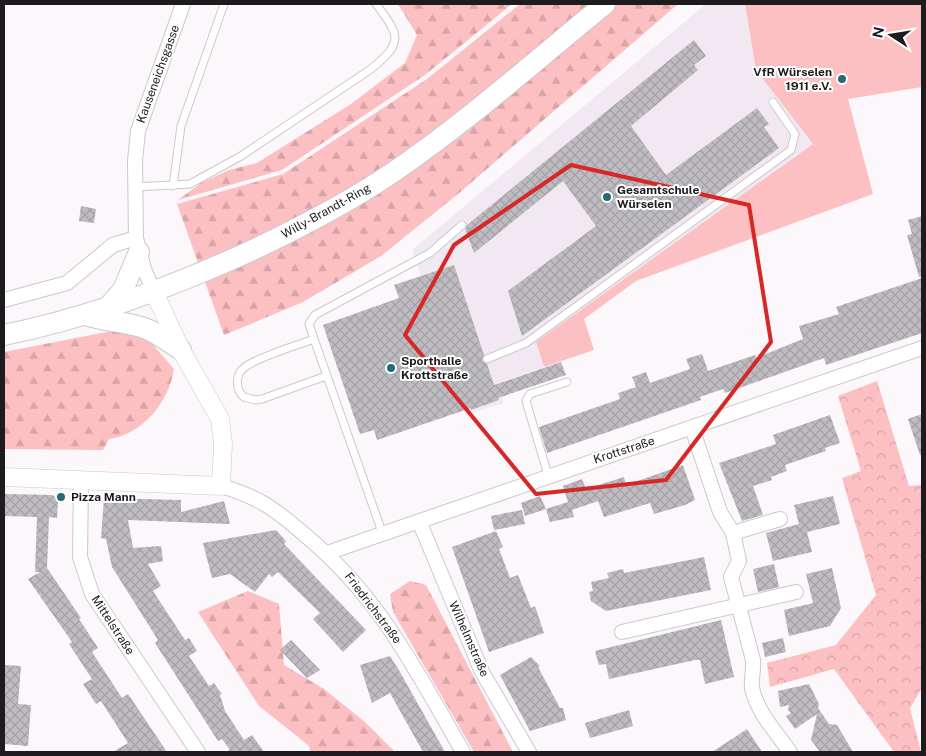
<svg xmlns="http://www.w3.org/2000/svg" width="926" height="756" font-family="'Public Sans',sans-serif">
	<defs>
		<pattern id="forest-firs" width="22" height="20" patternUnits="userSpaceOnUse" patternTransform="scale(1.25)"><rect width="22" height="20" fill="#fcbfc2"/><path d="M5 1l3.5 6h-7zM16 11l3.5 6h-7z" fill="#d8a4a6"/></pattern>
		<pattern id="park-crowns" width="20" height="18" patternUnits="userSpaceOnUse" patternTransform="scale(1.25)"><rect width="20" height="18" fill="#fcbfc2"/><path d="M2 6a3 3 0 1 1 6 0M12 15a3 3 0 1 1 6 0" fill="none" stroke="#d8a4a6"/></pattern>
		<pattern id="building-cross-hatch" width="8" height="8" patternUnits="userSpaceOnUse" patternTransform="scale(1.25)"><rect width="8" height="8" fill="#bebcc0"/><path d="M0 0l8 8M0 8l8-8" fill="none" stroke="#a3a1a5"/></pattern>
	</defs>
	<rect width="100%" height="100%" fill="#fbf7fb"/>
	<path fill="#f2e8f1" d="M706,4H745L756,70L813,144L536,342L544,367L497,383L504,403L467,414L412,250Z"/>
	<path fill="#fcbfc2" d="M745,4H922V87L848,99L873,194L636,281L584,319L594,350L544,367L536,342L813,144L756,70Z"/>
	<path fill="url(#forest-firs)" d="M398,4H512L425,75L282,170L178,200L201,183L229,170L257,163L351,104L405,63L417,35Z
		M520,4H678L458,194L381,256L303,302L224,335L177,204L283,174L427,79Z
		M117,330L149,340L174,369C169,402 143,434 109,439L103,450L4,449V352Z
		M410,581L426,585L513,752H474L393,612L390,594Z
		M248,591L279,604L284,665L324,689L365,722L395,752H311L308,745L259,706L198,612Z"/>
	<path fill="url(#park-crowns)" d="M877,381L909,486L922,485V688L910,708L921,752H894L834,669L770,687L767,663L836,645L876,595L842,478L861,471L838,396Z"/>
	<path fill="url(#building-cross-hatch)" d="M694,40L706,56L694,65L698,70L631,126L666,175L757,108L769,124L764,127L779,148L522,336L508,291L596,226L563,181L474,253L465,229L467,225Z
		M81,206L96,209L94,223L79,221Z
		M922,216V276L919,277L907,235L912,234L908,220Z
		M454,265L484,355L482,361L487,364L494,385L561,362L566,375L498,398L499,400L471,410V408L377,440L374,430L360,434L323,325L399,298L394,285Z
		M922,278V333L826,365L824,358L725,393L723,389L700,397L701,400L547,453L539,427L620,399L618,393L636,387L632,377L646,372L650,383L690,369L686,359L702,354L708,371L755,355L756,358L803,339L799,326L839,314L836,307Z
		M922,414V455H920L908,419Z
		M830,415L840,443L825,448L826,451L785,465L787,471L771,477L772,480L753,486L763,515L742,521L719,463L776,444L773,435Z
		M683,465L695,500L685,505L654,514L650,503L604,517L598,501L572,510L574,517L550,522L546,509L568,502L563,486L582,479L586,489L624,477L626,485Z
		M4,494L53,495L58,501L57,518L49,517L47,568L81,618L79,619L98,648L92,652L122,698L128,694L167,752H113L128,743L101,701L96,704L83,684L92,679L69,644L72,642L28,579L40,572H35L37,517L4,516Z
		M540,496L546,509L525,516L521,503Z
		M833,496L840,524L807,532L812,552L773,561L766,533L799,524L794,505Z
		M104,498L181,500V512L224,501L230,524L128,520L133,548L161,546L163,561L148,564L161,586L153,591L185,640L189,638L197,651L189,656L209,686L214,683L218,689L222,694L220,695L225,711L244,740L252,735L264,752H226L230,750L222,739L218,741L155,643L158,640L112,567L106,539L101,538Z
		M522,510L525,524L494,530L491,516Z
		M276,530L286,541L284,544L366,630L343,652L313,619L320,613L278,572L272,577L269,574L255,592L230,574L212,578L203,543Z
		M496,531L503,547L499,549L510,578L518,575L531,608L535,606L544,633L489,652L452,547Z
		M704,557L711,590L606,611L591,601L589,592L593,591L591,582L609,578L607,573L623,569L624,573Z
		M774,564L779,587L758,592L753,569Z
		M832,568L841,608L830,626L789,636L784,610L813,603L806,574Z
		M721,620L734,677L705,684L700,660H695L609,679L606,664L599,665L595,651Z
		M783,638L786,652L765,657L762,643Z
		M291,640L320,670L307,678L280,650Z
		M390,656L400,672L445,752H423L390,693L372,703L360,665Z
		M531,657L540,666L538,667L560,708H563L566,720L530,731L500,675Z
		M4,665L21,666L18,704L31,705L28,746L4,744Z
		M809,684L819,704L818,708L829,724L837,725L853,752H820L811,740L817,714L795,729L786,716L791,713L788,710L789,705L780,707L778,691Z
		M629,710L633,726L590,738L585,723Z
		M747,729L762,752H712Z"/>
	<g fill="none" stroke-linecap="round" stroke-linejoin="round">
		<g stroke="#ccc8cc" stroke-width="9">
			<path id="service" d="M173,186L181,126L224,4
				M135,187L190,184L241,156L371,69C404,42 400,36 376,4
				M314,339L309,324L315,315L430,253L462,225
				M487,359L526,343L791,150L795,134L773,102
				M326,376L262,399L256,400L244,397C235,390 235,374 245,367C260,356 295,346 314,339L382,532
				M548,475L526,401L530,394L567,382"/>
		</g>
		<g stroke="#ccc8cc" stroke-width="16">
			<path id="minor" d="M154,292L144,269L136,238L135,161L138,131L183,4
				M4,300L67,283L113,245L136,238
				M692,428L720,512L733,533L739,561L731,577L753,660C754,669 751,679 752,688C757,712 776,732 790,752
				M81,480L80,557L92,594L198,752
				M221,486C259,497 275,509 305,535C379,596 416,670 463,752
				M419,521L482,672L529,752
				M733,533L780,519
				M327,553L922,348
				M622,632L796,592"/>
		</g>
		<g stroke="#ccc8cc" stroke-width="19">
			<path id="tertiary" d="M4,477L221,486L223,444L220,419L181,350L154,292"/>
		</g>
		<g stroke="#ccc8cc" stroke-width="22">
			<path id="secondary" d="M107,308L123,290L139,252
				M86,315C106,322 128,321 147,329C159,334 170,343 181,350
				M4,335C92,317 175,286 257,248C303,226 349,202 392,173C467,122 535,61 605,4"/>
		</g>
		<use href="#service" stroke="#fff" stroke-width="7"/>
		<use href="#minor" stroke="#fff" stroke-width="14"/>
		<use href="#tertiary" stroke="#fff" stroke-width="18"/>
		<use href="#secondary" stroke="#fff" stroke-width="20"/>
	</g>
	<path fill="none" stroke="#d62828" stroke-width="4" stroke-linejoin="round" d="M571,165L749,205L771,342L666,480L536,494L405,335L454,245Z"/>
	<g fill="#226b77" stroke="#fff" stroke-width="2">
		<circle cx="842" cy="79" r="5"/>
		<circle cx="607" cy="197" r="5"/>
		<circle cx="391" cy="368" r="5"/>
		<circle cx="61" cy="497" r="5"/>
	</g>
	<g text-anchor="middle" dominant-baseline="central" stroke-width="4" stroke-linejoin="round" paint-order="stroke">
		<g font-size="12" font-weight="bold" fill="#1d1b1d" stroke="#fff" text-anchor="start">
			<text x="832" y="72" text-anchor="end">VfR Würselen<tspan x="832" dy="14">1911 e.V.</tspan></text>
			<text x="617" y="190">Gesamtschule<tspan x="617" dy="14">Würselen</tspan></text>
			<text x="401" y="361">Sporthalle<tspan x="401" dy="14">Krottstraße</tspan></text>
			<text x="71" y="497">Pizza Mann</text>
		</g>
		<g font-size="12" fill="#1d1b1d" stroke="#fff">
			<text transform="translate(158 74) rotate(-70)">Kauseneichsgasse</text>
			<text transform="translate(326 211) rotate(-29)">Willy-Brandt-Ring</text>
			<text transform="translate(624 450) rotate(-18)">Krottstraße</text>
			<text transform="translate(373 608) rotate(53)">Friedrichstraße</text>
			<text transform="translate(113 625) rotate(57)">Mittelstraße</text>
			<text transform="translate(469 639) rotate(66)">Wilhelmstraße</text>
		</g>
	</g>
	<rect width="926" height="756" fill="none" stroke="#1d1b1d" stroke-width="10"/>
	<g transform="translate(891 35) rotate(282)" stroke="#ffffff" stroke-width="4" paint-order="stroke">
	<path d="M0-4L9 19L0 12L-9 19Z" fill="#1d1b1d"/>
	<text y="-8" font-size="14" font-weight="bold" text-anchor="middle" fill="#1d1b1d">N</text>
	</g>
</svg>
